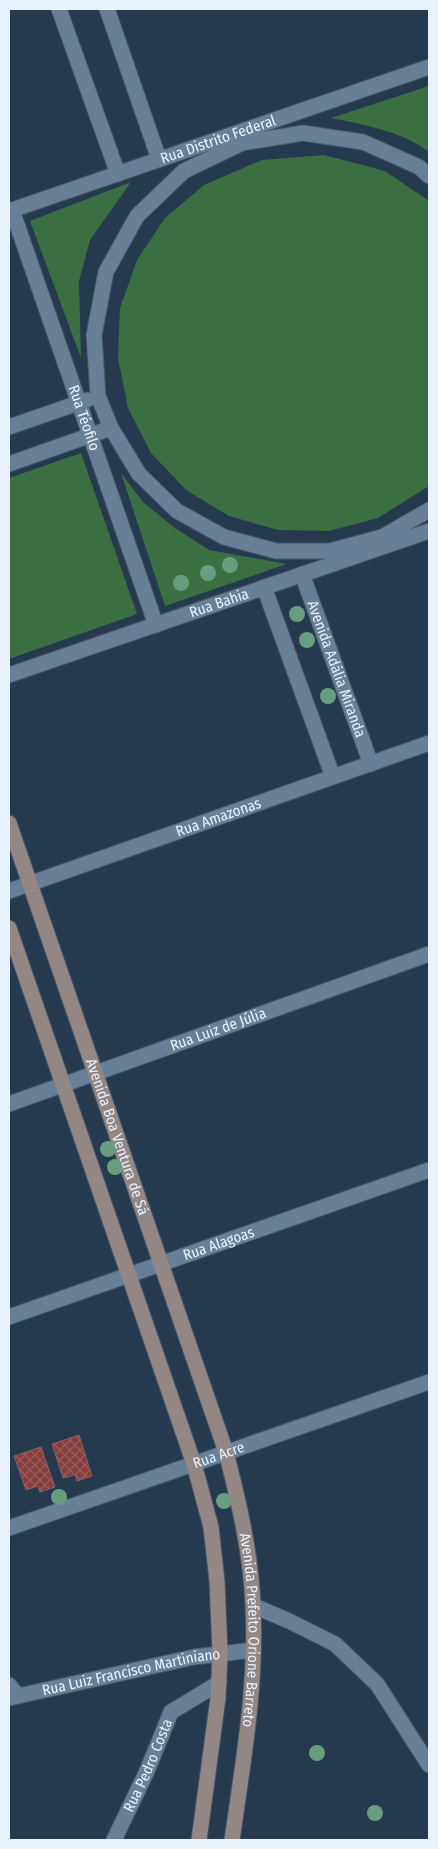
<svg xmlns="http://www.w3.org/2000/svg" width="438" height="1849" font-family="'Fira Sans Condensed',sans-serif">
	<defs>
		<pattern id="building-cross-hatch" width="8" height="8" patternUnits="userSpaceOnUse" patternTransform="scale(1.25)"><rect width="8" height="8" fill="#863e3d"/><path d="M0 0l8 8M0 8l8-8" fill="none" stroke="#975a5a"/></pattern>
	</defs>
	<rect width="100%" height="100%" fill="#25394f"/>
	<path fill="#3b6f42" d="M429,86V152C402,131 364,125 331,118Z
		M324,155L385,171L429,201V486L378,518L329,531L278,530L229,516L186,490L151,453L128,408L118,358L120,308L137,260L165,218L204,185L262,160Z
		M131,182L90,240L79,281L81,358L30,221Z
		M81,453L137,614L9,659V478Z
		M121,473L143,502L175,528L209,550L287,564L165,606Z"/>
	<path fill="url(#building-cross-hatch)" stroke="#866260" d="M79,1435L92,1476L77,1481L75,1475L63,1478L52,1444Z
		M41,1447L55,1487L40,1492L38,1486L26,1490L14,1456Z"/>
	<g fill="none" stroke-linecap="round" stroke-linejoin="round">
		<g stroke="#465768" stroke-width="17">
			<path id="lane" d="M254,1606L289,1621L335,1644L377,1684L429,1765
				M9,1685L18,1696"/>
		</g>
		<g stroke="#465768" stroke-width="17">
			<g id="street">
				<path d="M59,9L118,174"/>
				<path d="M107,9L159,159"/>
				<path d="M429,176L419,167L363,142L303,133L242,143L184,171L137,216L106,272L94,335L98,396L111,428L139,474L177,511L224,537L276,551H330L382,537L429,510"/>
				<path id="s1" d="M12,210L156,625"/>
				<path id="s2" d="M9,211L429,67"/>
				<path d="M9,427L87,400"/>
				<path d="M9,464L111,428"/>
				<path id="s3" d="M302,574L371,764"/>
				<path d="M264,587L333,777"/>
				<path id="s4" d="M9,675L429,531"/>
				<path id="s5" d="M9,891L429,743"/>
				<path id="s6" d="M9,1104L429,954"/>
				<path id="s7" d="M9,1317L429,1170"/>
				<path id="s8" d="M9,1528L429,1382"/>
				<path id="s9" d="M9,1698L194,1657L253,1650"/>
				<path id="s10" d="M114,1840L147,1771L171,1712L219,1683"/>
			</g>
		</g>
		<g stroke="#465768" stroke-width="17">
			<g id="secondary">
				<path id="s11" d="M9,823L226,1452C239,1503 251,1553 253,1606C257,1684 243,1763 232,1840"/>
				<path d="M9,928L194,1464L211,1527L217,1581L220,1653L218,1698L199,1840"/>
			</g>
		</g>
		<use href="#lane" stroke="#687f98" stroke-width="15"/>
		<use href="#street" stroke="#687f98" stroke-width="15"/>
		<use href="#secondary" stroke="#928785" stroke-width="15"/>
	</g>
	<g fill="#689e7f">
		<circle cx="230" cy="565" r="8"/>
		<circle cx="208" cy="573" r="8"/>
		<circle cx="181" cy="583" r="8"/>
		<circle cx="297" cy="614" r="8"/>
		<circle cx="307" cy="640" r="8"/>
		<circle cx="328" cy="696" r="8"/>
		<circle cx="108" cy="1149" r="8"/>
		<circle cx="115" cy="1167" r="8"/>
		<circle cx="59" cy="1497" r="8"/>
		<circle cx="224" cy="1501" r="8"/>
		<circle cx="317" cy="1753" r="8"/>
		<circle cx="375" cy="1813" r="8"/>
	</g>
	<g text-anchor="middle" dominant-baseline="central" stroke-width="5" stroke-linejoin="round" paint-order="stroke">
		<g font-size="15" fill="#e8f2fd" stroke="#1b2f44">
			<text stroke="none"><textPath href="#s2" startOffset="221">Rua Distrito Federal</textPath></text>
			<text stroke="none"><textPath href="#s1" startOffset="220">Rua Téofilo</textPath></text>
			<text stroke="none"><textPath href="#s4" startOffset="222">Rua Bahia</textPath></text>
			<text stroke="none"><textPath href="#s3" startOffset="101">Avenida Adália Miranda</textPath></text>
			<text stroke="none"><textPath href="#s5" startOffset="222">Rua Amazonas</textPath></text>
			<text stroke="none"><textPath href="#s6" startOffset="222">Rua Luiz de Júlia</textPath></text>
			<text stroke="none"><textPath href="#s11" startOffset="332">Avenida Boa Ventura de Sá</textPath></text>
			<text stroke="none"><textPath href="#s7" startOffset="222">Rua Alagoas</textPath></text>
			<text stroke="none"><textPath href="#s8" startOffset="222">Rua Acre</textPath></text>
			<text stroke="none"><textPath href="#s11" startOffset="846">Avenida Prefeito Orione Barreto</textPath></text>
			<text stroke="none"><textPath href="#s9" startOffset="125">Rua Luiz Francisco Martiniano</textPath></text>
			<text stroke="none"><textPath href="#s10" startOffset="82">Rua Pedro Costa</textPath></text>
		</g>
	</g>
	<rect width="438" height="1849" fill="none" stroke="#e8f2fd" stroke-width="20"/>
</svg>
